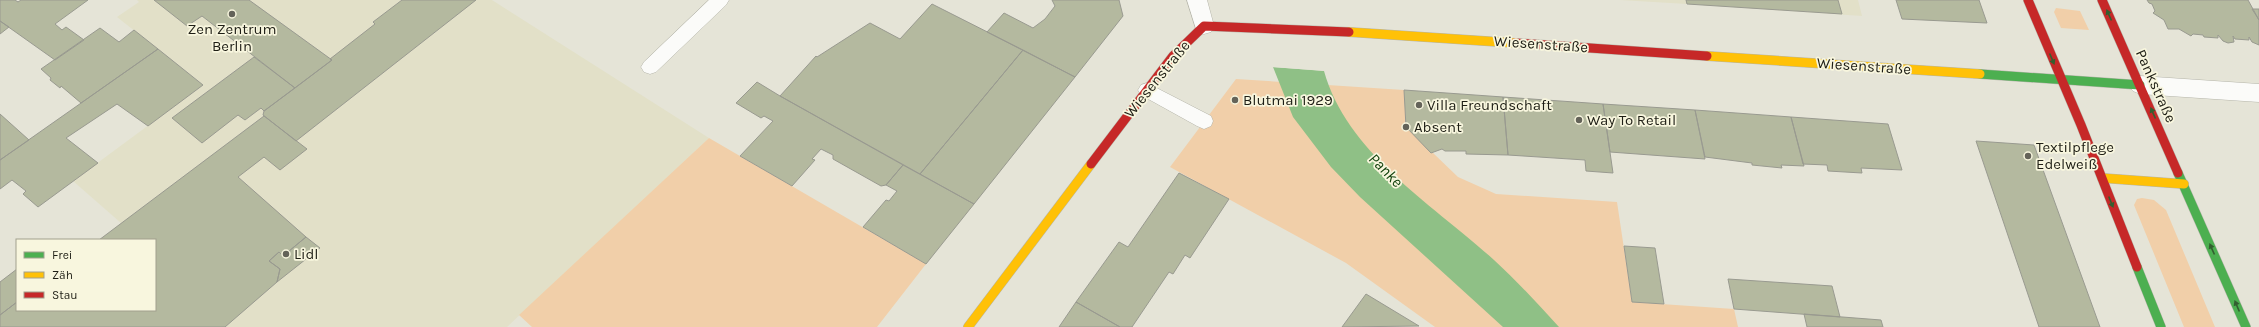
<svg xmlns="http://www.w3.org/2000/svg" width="2259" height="327" font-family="Karla,sans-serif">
	<rect width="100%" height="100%" fill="#e5e4d7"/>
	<path fill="#e2e0c8" d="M137,0H492L709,138L507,327H0L17,310H155V240H99L121,223L73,181L203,85L117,17L139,2Z
		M1620,0H1858L1862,16L1687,4Z"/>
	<path fill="#f1cfa9" d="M2056,8L2080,11L2089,30L2061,28L2054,12Z
		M1236,79L1404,90L1406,127L1458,177L1496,194L1617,202L1632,302L1734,309L1738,327H1435L1346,263L1170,167Z
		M709,138L926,264L877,327H532L519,315Z
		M2142,198L2154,200L2166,210L2215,327H2184L2134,205L2137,199Z"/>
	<path fill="#8fc086" d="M1273,67L1324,71C1347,154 1434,205 1494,260C1517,281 1538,304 1559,327H1503L1360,197L1331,167L1293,117Z"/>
	<path fill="#e5e4d7" d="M1245,0H1291L1327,71L1271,67Z"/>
	<path fill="#b4b99f" stroke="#999a90" d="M0,0H15L18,2L21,0H88L55,24L62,30L66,27L84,40L55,60L0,21Z
		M154,0H249L332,60L295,88L202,16L187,26Z
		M402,0H476L296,141L263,115L264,111L332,60L330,59L375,24L373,22Z
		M1052,0H1119L1123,16L1075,77L987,32L1004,13L1033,28L1045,19L1055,6Z
		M1686,0H1838L1842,14L1687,4Z
		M1896,0H1979L1987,23L1902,19Z
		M2147,0H2248L2259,20V45L2252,42L2249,37V40L2235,39L2233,36L2234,42L2228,43L2223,41L2218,35V38L2204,37L2203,35L2193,34L2191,36L2179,29H2168L2164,20L2153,13L2155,11L2152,4L2149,3Z
		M932,4L1023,50L920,174L780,96L816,56L817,57L870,23L900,39Z
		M2252,9H2259V20Z
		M0,21L9,27L0,34Z
		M100,28L119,42L134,30L158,49L81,103L61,86L60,88L50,80L51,78L41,69Z
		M158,49L203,85L148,126L117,104L66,138L98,163L38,207L23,194L26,191L12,180L0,189V160Z
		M1023,50L1075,77L974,204L920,174Z
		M254,57L295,88L264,111L261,108L245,120L238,115L202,143L172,118Z
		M757,82L780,96L903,165L886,185L881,186L833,159V155L821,149L812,159L815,160L792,186L740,156L773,121L764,116L761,118L736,103Z
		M1404,90L1503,97L1508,155L1466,154V151H1445L1442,149L1431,153L1406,127Z
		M1503,97L1603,104L1613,173L1586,171L1585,160L1508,155Z
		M1603,104L1695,110L1705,159L1610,152Z
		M1695,110L1791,117L1804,166L1781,165L1782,168L1752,165V163L1705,157Z
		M0,114L29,140L0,160Z
		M264,116L307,149L280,170L264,157L238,177L306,237L283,256L279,252L269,261L280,269L277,282L225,327H0V315L17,302V310H155V240H99Z
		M1791,117L1888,124L1902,170L1861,168L1862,173L1828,171L1827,165L1803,164Z
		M1976,141L2034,145L2100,327H2039Z
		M903,165L974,204L926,264L863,227L886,200L889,201L897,191L886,185Z
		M1179,173L1229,199L1190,258L1185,255L1173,274L1169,272L1132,327H1120L1076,302L1119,242L1128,247Z
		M306,237L320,248L277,282L280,269L269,261L279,252L283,256Z
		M1624,246L1655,248L1664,304L1632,302Z
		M17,269V302L0,315V282Z
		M1728,279L1832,286L1840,317L1734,309Z
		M1366,294L1419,326L1342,327Z
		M1076,302L1120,327H1059Z
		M1804,314L1881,320L1883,327H1807Z"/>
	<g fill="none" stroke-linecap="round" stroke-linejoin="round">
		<g stroke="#b5b5aa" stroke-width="1">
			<path id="lane" d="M709,0H729L726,5L656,72L650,74L644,72L641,67L644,62Z
				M1147,83L1211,116L1213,121L1211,126L1204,129L1197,126L1141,95L1138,90L1141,85Z"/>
		</g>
		<g stroke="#b5b5aa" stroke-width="1">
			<path id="street" d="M1187,0H1207L1214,26L1211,32L1204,34L1197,32Z
				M2140,76L2259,84V102L2140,94L2133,91L2129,85L2133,79Z"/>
		</g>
		<g stroke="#b5b5aa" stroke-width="10">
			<path id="fast" d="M1980,74L2140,85
				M2178,173L2246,327
				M2137,267L2161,327"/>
		</g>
		<g stroke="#b5b5aa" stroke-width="10">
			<path id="slow" d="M1349,32L1515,43
				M1707,56L1980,74
				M2102,178L2184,184
				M968,327L1091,164"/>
		</g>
		<g stroke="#b5b5aa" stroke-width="10">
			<path id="jam" d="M2028,0L2081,125L2137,267
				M2102,0L2178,173
				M1515,43L1707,56
				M1091,164L1173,56L1204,26L1349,32"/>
		</g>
		<use href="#lane" fill="#fbfbf9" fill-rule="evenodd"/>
		<use href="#street" fill="#fbfbf9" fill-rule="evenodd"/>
		<use href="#fast" stroke="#4caf50" stroke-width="9"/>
		<use href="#slow" stroke="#ffc107" stroke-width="9"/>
		<use href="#jam" stroke="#c62828" stroke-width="9"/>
	</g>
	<defs><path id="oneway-solid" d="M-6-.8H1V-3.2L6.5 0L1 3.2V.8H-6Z"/></defs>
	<g fill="#335f30">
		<use href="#oneway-solid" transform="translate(2109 15) rotate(-114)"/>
		<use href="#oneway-solid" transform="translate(2052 59) rotate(67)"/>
		<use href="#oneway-solid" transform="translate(2153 113) rotate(-114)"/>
		<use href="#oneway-solid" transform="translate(2111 202) rotate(68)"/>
		<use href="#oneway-solid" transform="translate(2212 249) rotate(-114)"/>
		<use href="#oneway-solid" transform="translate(2237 306) rotate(-113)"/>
	</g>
	<g fill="#646359" stroke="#f8f6de" stroke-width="1.5">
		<circle cx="232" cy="14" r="4"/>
		<circle cx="1235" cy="100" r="4"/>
		<circle cx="1419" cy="105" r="4"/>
		<circle cx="1579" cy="120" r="4"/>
		<circle cx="1406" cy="127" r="4"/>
		<circle cx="2028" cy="156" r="4"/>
		<circle cx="286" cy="254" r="4"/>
	</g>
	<g text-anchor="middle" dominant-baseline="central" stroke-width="3.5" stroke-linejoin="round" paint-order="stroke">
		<g font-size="15" fill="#1e1e15" stroke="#f8f6de" text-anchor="start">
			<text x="232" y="29" text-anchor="middle">Zen Zentrum<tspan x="232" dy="17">Berlin</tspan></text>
			<text x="1243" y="100">Blutmai 1929</text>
			<text x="1427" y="105">Villa Freundschaft</text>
			<text x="1587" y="120">Way To Retail</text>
			<text x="1414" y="127">Absent</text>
			<text x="2036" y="147">Textilpflege<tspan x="2036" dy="17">Edelweiß</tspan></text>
			<text x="294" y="254">Lidl</text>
		</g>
		<g font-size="15" fill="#1e1e15" stroke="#f8f6de">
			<text transform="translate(1541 44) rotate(4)">Wiesenstraße</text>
			<text transform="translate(1864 66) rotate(4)">Wiesenstraße</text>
			<text transform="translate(1157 79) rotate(-51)">Wiesenstraße</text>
			<text transform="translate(2156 86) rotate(66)">Pankstraße</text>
		</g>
		<g font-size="16" font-style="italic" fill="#0d3e08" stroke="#f8f6de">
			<text transform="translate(1386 170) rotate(45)">Panke</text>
		</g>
	</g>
	<rect x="16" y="239" width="140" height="72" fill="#f8f6de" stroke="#a1a08e"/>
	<rect x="24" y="252" width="20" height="6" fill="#4caf50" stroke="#a1a08e"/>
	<text x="52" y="259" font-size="12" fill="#1e1e15">Frei</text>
	<rect x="24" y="272" width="20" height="6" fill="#ffc107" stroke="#a1a08e"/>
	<text x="52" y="279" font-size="12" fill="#1e1e15">Zäh</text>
	<rect x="24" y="292" width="20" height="6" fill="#c62828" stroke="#a1a08e"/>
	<text x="52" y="299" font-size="12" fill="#1e1e15">Stau</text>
</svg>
